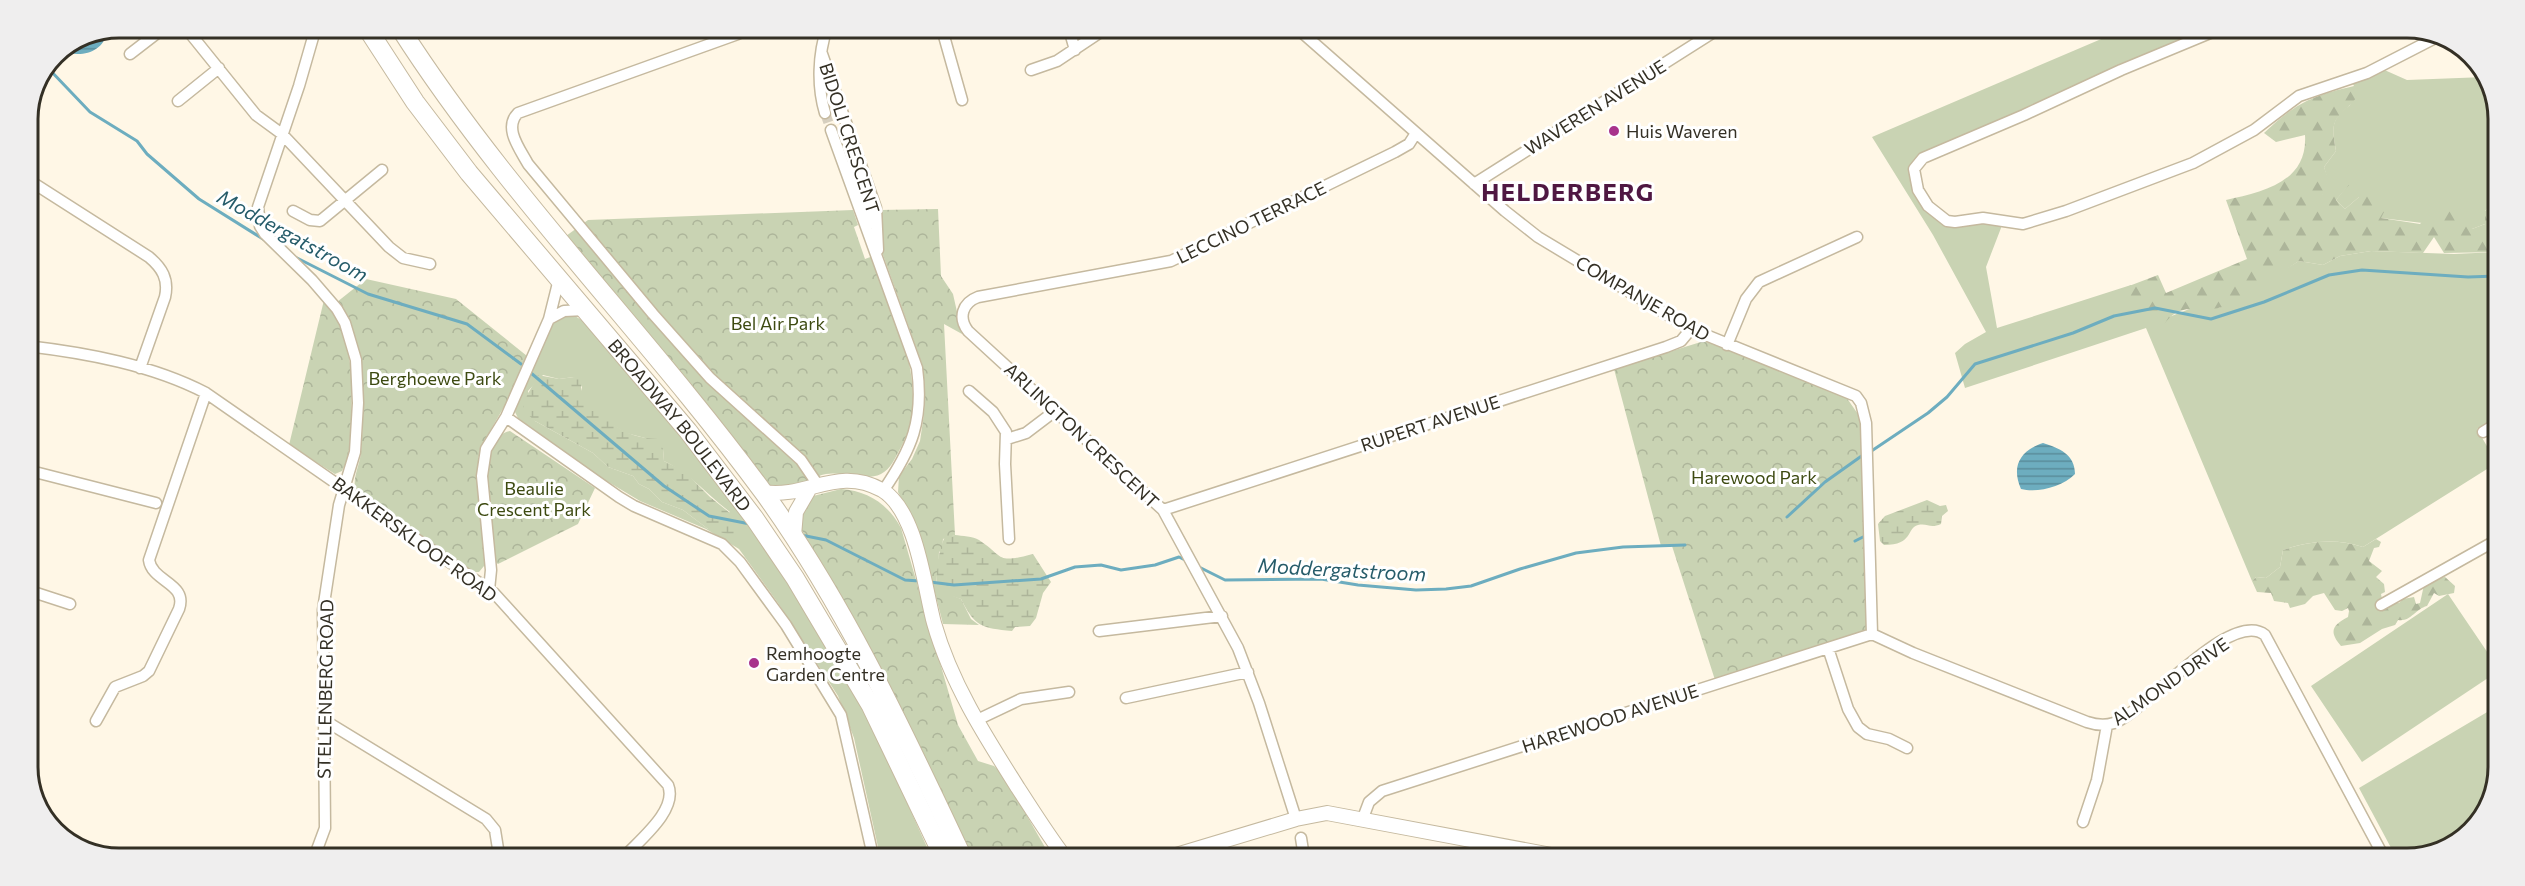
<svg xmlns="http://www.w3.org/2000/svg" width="2525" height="886" font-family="Commissioner,sans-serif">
	<defs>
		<pattern id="forest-firs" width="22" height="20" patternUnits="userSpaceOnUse" patternTransform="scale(1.5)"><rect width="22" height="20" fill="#c9d3b3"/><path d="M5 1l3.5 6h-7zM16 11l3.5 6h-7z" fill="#adb59a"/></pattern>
		<pattern id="wetland-marsh" width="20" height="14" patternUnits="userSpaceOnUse" patternTransform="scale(1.5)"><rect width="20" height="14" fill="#c9d3b3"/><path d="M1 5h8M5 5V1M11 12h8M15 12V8" fill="none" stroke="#adb59a"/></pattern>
		<pattern id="park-crowns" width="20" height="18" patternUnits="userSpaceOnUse" patternTransform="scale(1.5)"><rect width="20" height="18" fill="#c9d3b3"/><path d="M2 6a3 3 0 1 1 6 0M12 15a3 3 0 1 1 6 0" fill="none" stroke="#adb59a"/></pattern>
		<pattern id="water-rules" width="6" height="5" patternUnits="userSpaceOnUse" patternTransform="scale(1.5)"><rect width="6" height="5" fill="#6dadbf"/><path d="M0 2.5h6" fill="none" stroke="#5a8d9b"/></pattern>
	</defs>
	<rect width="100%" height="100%" fill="#fff7e6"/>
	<path fill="#c9d3b3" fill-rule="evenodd" d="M2120,31H2215L1923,158L1914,174L1939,215L2001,221V228L1986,267L1997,328L2131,285L2169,317L2192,308H2219L2299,261L2323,265L2340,256L2371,251L2454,254L2497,252L2496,418L2477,429L2495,460V464L2363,547C2335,538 2310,541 2283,550L2280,567L2266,578L2256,577L2252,581L2146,328L1965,388L1955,353L1965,344L1986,332L1933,235L1872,137Z
		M2380,68L2407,80L2485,77L2498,112L2497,197L2485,211V224L2472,229L2381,218L2359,197L2345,209L2336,200L2348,185L2321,197L2328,181L2324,167L2336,151C2332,128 2330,120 2350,105L2354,86L2351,80Z
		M563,315L575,316L583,321C645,394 709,465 762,544C806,608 846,675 880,744C898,781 914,819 931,856H880L854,738L838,696L778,603L739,549L706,529L640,501L595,474L518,418L515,412L517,404L553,324ZM543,375L559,379L574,377L582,387L580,395L605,420L626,433L649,439L663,449L664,461C692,475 705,493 730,512L708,529L683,510L662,502L649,489L639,484L633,476L608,467L593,453L535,421L528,391Z
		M2448,594L2494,662V674L2362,762L2311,686Z
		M2494,708L2493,797L2462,840L2407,859H2397L2359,788Z"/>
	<path fill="url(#forest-firs)" d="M2354,86L2358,96C2337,121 2329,115 2336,151L2324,167L2329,181L2322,196L2338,184L2349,185L2336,200L2345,209L2359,197L2384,192L2390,200L2381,218L2420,224L2433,210H2464L2472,229L2485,224V211L2497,197V252L2444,253L2434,237L2423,253L2371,251L2340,256L2323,265L2299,261C2274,277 2251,297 2222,307C2195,315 2181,297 2160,330L2146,328L2132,305L2129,286L2158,275L2166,293L2247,259L2226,200C2263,192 2308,182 2305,135L2276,142L2264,133C2296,103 2311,96 2354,86Z
		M2376,539L2381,542L2379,547L2374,548L2369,561L2382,571L2376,577L2384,584L2385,592L2381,594L2382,599L2399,603L2403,599L2414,597L2416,604L2420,603L2424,585L2438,578L2445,577L2455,586L2454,593L2439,596L2434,593L2427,606C2415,609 2411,622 2398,620L2395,625L2382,629L2360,643L2341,646C2328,631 2333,625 2348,617L2349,611L2348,608L2342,611L2335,610L2324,593L2313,596L2305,604L2290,608L2288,603L2274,601L2271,593L2257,592L2252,581L2256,577L2266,578L2280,567L2283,550C2311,541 2334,538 2363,547Z"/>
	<path fill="url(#wetland-marsh)" d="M538,375L559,379L574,377L581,378V395C606,418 620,438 658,439L663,449L664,461L684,471L710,497L730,513L735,536L708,529L683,510L662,502L649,489L639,484L633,476L608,467L593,453L535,421L523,410C524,395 533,388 538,375Z
		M1927,500L1940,506L1946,505L1948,511L1942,516L1941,524C1930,529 1928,523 1918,525C1906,528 1914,545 1884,545L1880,541L1878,524L1885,516Z
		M955,535C962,536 973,536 979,540C1005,557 995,564 1033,554L1051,582L1043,593L1036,618L1030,626L1015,627L1012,631C982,628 975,627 961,599C955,597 943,594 939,590C932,582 940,545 945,537Z"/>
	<path fill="url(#park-crowns)" d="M938,209L941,276L953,294L962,334L944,324L955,535L943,539L942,550L939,552C938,586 926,585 961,599L971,619L979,625L943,624L919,531L898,492L899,476L912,459L920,441L924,414L925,389L922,364L883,255L879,210Z
		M853,210L858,225L854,227L865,259L873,256C893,314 934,391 900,449C895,458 891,469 881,474C864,482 844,471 826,474C814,476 805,486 794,489C787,491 777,488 771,487L566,236L588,220Z
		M366,279L456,299L527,356L505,405L482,445L478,459L485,559L484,566L479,572H469L355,488C353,477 360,464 361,452C365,401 366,345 337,302Z
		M324,300C353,336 353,376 351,420C350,437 351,456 342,471L335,474L289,445Z
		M1704,341L1844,394L1860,417L1867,626L1865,631L1715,680L1672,546H1661L1614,369Z
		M510,431L595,488L578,524L498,564L494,561C492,534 474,437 510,431Z
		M841,489C868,491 888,504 901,528L958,725L978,761L994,766L1003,774L1050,856H971L878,663L800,527V515L813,496Z"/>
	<path fill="url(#water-rules)" d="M106,32C105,53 77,59 62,50Z
		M2043,443C2059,448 2075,454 2075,474C2062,487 2038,493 2021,489C2011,466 2020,451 2043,443Z"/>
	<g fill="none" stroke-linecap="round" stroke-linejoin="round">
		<path stroke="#6dadbf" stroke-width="3" d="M48,68L90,112L137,141L147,154L199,199L263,239
			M295,257L368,294L467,324L521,364
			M531,373L664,486L709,516L750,524
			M1870,452L1928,413L1947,397L1975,364L2073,333L2114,316L2155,308L2211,319L2264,302L2329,275L2362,270L2468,277L2497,276
			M1787,517L1825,482L1863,455
			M801,535L826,540L905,580L919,581
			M1855,541L1865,536
			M1199,567L1225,580L1321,579L1358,585L1416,590L1446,589L1471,586L1520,569L1576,553L1623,547L1685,545
			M930,582L954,585L1041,579L1075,567L1101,565L1121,570L1155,565L1179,557L1187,561"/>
		<path stroke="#d6cfbf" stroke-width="10" stroke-dasharray="10 5" stroke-linecap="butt" d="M825,113L831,130"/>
		<g stroke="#c5b99f" stroke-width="13">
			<path id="minor" d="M185,27L256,115L282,134L389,247L403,258L430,264
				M942,29L962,100
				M1069,29L1075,50
				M1298,29L1505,211L1538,237L1691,329L1856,396L1861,403L1866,423L1872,634
				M2215,31L2121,70L2024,115L1923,158L1914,169L1918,190L1928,206L1947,221L1955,222L1983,218L2023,224L2066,211L2193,163L2254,130L2299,96L2367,73L2441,35
				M738,34L518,113C503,128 520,149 528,164L653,314L710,378L801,460L818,485
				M130,54L165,27
				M822,54L876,208L878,250
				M1031,70L1057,61L1105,29
				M178,101L219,68
				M825,113C817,87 818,54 827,28
				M831,130L917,368C924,420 912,449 883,491
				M852,158L872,223
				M27,179L149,257C162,268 169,279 165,297L140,368
				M1474,184L1717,30
				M293,211L310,220L320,221L382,170
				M549,319L564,311L585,310
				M1727,345L1746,299L1759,282L1857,237
				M27,346C87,353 152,365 206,393L494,593L668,785C678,809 642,838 626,855
				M969,391L993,412L1006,432L1005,464L1009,539
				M506,417L619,497L634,506L722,544L740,562L786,625L841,715L873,856
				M2483,432L2496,424
				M1007,439L1026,433L1055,411
				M27,470L156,503
				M1163,510L1666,347L1681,341L1691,329
				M27,590L70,604
				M489,590L491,570L482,476L486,449L506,417L549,319L559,279
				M2381,605L2495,541
				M1099,631L1222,616
				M1872,634L1913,653L2087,722C2096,725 2105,726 2114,723C2147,710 2231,608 2265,635L2385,859
				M1828,648L1848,709L1858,727L1867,734L1889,739L1907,748
				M1126,698L1248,672
				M324,720L486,819L495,830L499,855
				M977,720L1021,699L1069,692
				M96,721L115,687L143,676L149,671L179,609C188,583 152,582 149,560L206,393
				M1363,818L1369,802L1382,791L1872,634
				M1296,819L1259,703L1238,648L1163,510L968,331C958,318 962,303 978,297L1171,261L1395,152L1409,144L1416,133
				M2083,822L2097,780L2107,725
				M1301,838L1304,857
				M315,855L325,828L323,610L339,505L355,452L358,403L356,360L345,323L337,309L312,280L265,234L260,226L258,207L299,86L316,27"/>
		</g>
		<g stroke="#c5b99f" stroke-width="16">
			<path id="tertiary" d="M763,492C808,499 837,465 882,490C917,511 924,586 934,623C951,683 985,736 1018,788C1033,811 1048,835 1064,856
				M794,536L796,512L810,488
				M1173,856L1296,819L1327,813L1562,857"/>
		</g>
		<g stroke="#c5b99f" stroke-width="20">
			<g id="primary">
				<path id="s1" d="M367,28L415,102L469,173L688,431L755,519L795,578L871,706L943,856"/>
				<path d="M400,28C506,194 647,334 764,493C845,605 903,731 962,856"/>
			</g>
		</g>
		<use href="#minor" stroke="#fff" stroke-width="10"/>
		<use href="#tertiary" stroke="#fff" stroke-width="14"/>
		<use href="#primary" stroke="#fff" stroke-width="18"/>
	</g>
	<g fill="#a8338c" stroke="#fff" stroke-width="2">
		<circle cx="1614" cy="131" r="6"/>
		<circle cx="754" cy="663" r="6"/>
	</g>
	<g text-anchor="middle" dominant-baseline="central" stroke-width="6" stroke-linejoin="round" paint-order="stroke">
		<g font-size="18" fill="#343025" stroke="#fff">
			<text transform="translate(1595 107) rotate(-32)">WAVEREN AVENUE</text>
			<text transform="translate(850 138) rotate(72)">BIDOLI CRESCENT</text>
			<text transform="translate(1251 222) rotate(-26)">LECCINO TERRACE</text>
			<text transform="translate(1643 298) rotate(30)">COMPANJE ROAD</text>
			<text transform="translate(1430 423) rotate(-18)">RUPERT AVENUE</text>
			<text stroke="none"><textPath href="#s1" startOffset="506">BROADWAY BOULEVARD</textPath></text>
			<text transform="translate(1082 435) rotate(43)">ARLINGTON CRESCENT</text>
			<text transform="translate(415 539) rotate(36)">BAKKERSKLOOF ROAD</text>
			<text transform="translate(2170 681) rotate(-35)">ALMOND DRIVE</text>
			<text transform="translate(325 689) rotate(-89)">STELLENBERG ROAD</text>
			<text transform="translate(1610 718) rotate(-18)">HAREWOOD AVENUE</text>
		</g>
		<g font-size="18" fill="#343025" stroke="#fff" text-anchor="start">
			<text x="1626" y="131">Huis Waveren</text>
			<text x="766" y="653">Remhoogte<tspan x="766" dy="21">Garden Centre</tspan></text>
		</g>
		<g font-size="18" fill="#3d4a11" stroke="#fff">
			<text x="778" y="323">Bel Air Park</text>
			<text x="435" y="378">Berghoewe Park</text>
			<text x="1754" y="477">Harewood Park</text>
			<text x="534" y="488">Beaulie<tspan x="534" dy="21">Crescent Park</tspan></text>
		</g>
		<g font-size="20" font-style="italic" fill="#265c6a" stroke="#fff">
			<text transform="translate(293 235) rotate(29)">Moddergatstroom</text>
			<text transform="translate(1342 569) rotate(3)">Moddergatstroom</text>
		</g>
		<g font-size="24" font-weight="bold" letter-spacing="1.5" fill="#4f1742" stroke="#fff">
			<text x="1568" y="191">HELDERBERG</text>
		</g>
	</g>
	<path d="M0 0H2525V886H0ZM119 38H2407A81 81 0 0 1 2488 119V767A81 81 0 0 1 2407 848H119A81 81 0 0 1 38 767V119A81 81 0 0 1 119 38Z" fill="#efeeee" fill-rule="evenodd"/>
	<path fill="none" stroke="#343025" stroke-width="3" d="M119 38H2407A81 81 0 0 1 2488 119V767A81 81 0 0 1 2407 848H119A81 81 0 0 1 38 767V119A81 81 0 0 1 119 38Z"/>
</svg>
